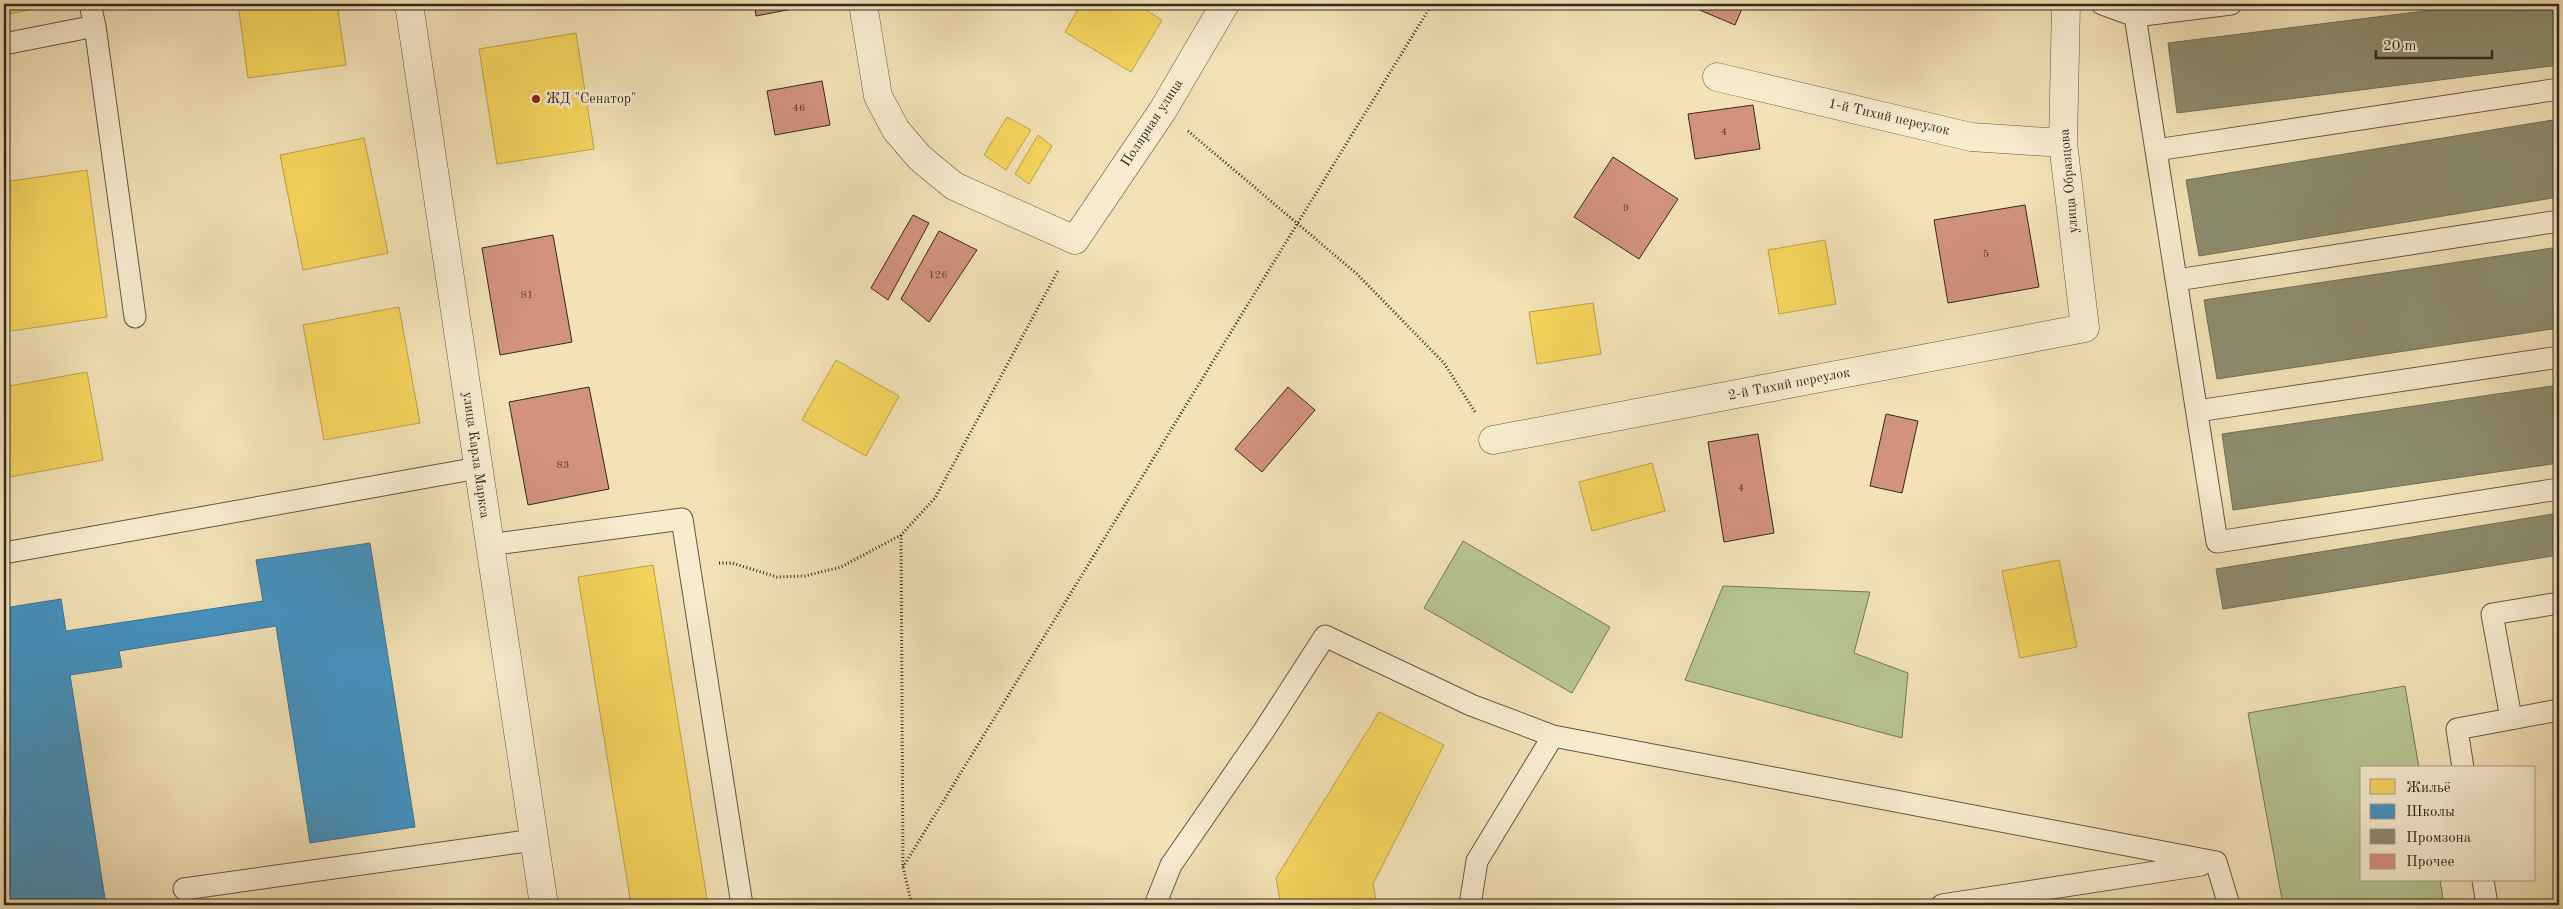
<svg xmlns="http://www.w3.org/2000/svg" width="2563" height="909" font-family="'Old Standard TT',serif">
	<rect width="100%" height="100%" fill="#f2e2b6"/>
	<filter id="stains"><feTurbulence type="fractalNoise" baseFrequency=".004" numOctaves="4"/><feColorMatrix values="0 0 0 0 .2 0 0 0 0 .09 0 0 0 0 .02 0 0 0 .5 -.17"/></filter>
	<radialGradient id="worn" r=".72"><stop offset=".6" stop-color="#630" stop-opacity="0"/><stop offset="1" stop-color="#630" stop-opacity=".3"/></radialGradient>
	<path fill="#b6c492" stroke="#74765a" d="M1463,541L1610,627L1572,693L1424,608Z
		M1723,586L1870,592L1854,653L1908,673L1902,738L1685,680Z
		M2405,686L2419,768H2362V880H2440L2444,905H2283L2248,713Z"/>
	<path fill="#f6d55c" stroke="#bca14a" d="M4,4H58L4,15Z
		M238,4H337L346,65L248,78Z
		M1081,4H1136L1162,20L1131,72L1065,32Z
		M576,33L594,149L497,164L479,49Z
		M1007,117L1031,130L1006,170L984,155Z
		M1038,135L1052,146L1029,184L1015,174Z
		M364,138L388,253L303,270L280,155Z
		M87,170L107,317L4,332V182Z
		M1825,240L1836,304L1779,314L1768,250Z
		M1593,303L1601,354L1537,364L1529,312Z
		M399,307L420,423L324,440L303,325Z
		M836,360L899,396L866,456L802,420Z
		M87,372L103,460L4,478V387Z
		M1652,463L1665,511L1592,531L1579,482Z
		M2059,560L2077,647L2020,658L2002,571Z
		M653,565L708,905H631L578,577Z
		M1379,712L1444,745L1373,884L1377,905H1281L1276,878Z"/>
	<path fill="#4393c3" stroke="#3e7392" d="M370,543L415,827L310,843L276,626L119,651L122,667L70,675L106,905H4V608L61,599L66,631L263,601L256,560Z"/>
	<path fill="#8c8c6e" stroke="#716e57" d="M2481,4H2559V65L2177,113L2168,43Z
		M2559,119V197L2199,256L2186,180Z
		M2559,247V328L2217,379L2204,300Z
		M2559,385V463L2233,510L2222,434Z
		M2559,513V555L2223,609L2216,569Z"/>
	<path fill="#d2927e" stroke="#332921" d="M754,4H818L756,16Z
		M1691,4H1744L1735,25L1690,6Z
		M822,81L830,125L775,135L767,91Z
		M1753,105L1760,149L1695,159L1688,114Z
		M1613,157L1678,199L1639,259L1574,217Z
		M2025,205L2039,287L1948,303L1934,220Z
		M913,215L929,223L888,300L871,288Z
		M939,231L977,250L929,322L901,299Z
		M553,235L572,342L500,355L482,248Z
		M589,387L609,489L528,505L509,402Z
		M1288,387L1315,410L1262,472L1235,449Z
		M1886,414L1918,421L1902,493L1870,486Z
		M1758,434L1774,533L1724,542L1708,442Z"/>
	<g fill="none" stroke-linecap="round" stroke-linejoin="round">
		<g stroke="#635746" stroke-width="23">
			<path id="lane" d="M2102,4L2135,16L2231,4
				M2135,16L2217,542L2559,489
				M95,26L135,317
				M4,44L95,26L90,4
				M2156,150L2559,89
				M2177,280L2559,221
				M2197,411L2559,357
				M489,545L682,519L742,905
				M4,553L478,468
				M2511,718L2492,614L2559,603
				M1553,736L2216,862
				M2463,768L2457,729L2559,710
				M2216,862L2229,905
				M2483,880L2487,905
				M184,889L534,840
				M1155,905L1171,865L1263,732L1325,636L1471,705L1553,736L1477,861L1470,905
				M1942,905L2201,865"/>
		</g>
		<g stroke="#635746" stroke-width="29">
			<path id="street" d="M409,4L544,905
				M863,4L878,96L896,130L920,158L954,186L1075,240L1163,110L1225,4
				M1717,77L1971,137L2063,143
				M1493,440L2085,328L2063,143L2066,4"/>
		</g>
		<path stroke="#332921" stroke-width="3" stroke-dasharray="1 2.5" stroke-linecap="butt" d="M1188,131L1357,274L1444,363L1475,412
			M901,535L903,867L912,905
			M719,563H732L777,577L805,576L841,567L901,535L935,498L1059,269
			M903,867L1432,4"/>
		<use href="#lane" stroke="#f7ecd0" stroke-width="21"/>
		<use href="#street" stroke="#f7ecd0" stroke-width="28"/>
	</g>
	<circle fill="#8f2418" stroke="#f7ecd0" stroke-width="2" cx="536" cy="99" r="5"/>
	<g text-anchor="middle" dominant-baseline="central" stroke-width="5" stroke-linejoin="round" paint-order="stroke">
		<g font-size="11" fill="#5b4338">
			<text x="799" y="108">46</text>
			<text x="1724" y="132">4</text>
			<text x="1626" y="208">9</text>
			<text x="1986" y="254">5</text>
			<text x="938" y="275">126</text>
			<text x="527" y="295">81</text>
			<text x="563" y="465">83</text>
			<text x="1741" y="488">4</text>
		</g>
		<g font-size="14" fill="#332921" stroke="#f7ecd0" text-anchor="start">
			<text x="546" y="99">ЖД "Сенатор"</text>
		</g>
		<g font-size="14" fill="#332921" stroke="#f7ecd0">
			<text transform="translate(1889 117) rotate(13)">1-й Тихий переулок</text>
			<text transform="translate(1152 123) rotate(-57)">Полярная улица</text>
			<text transform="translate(2069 181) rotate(-95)">улица Образцова</text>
			<text transform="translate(1789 384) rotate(-11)">2-й Тихий переулок</text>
			<text transform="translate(476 455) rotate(82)">улица Карла Маркса</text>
		</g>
	</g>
	<rect width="2563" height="909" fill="none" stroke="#f2e2b6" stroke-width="20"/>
	<rect x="5" y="5" width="2553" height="899" fill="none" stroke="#332921" stroke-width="2.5"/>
	<rect x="10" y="10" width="2543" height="889" fill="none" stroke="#332921"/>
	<rect x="2360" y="766" width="175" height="115" fill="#f7ecd0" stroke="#a99e8a"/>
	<rect x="2370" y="779" width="25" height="15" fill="#f6d55c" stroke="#a99e8a"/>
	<text x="2406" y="792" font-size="15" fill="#332921">Жильё</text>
	<rect x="2370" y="804" width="25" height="15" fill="#4393c3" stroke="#a99e8a"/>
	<text x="2406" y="816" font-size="15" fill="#332921">Школы</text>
	<rect x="2370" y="829" width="25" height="15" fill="#8c8c6e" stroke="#a99e8a"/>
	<text x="2406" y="842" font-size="15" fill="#332921">Промзона</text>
	<rect x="2370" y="854" width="25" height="15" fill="#d2927e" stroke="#a99e8a"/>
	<text x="2406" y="866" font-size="15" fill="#332921">Прочее</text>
	<path d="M2376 50v8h116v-8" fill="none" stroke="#332921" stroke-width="2.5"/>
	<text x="2383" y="50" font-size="15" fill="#332921" stroke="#f7ecd0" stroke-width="4" paint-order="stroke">20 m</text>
	<rect width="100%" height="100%" filter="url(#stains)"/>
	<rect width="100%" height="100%" fill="url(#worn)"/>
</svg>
